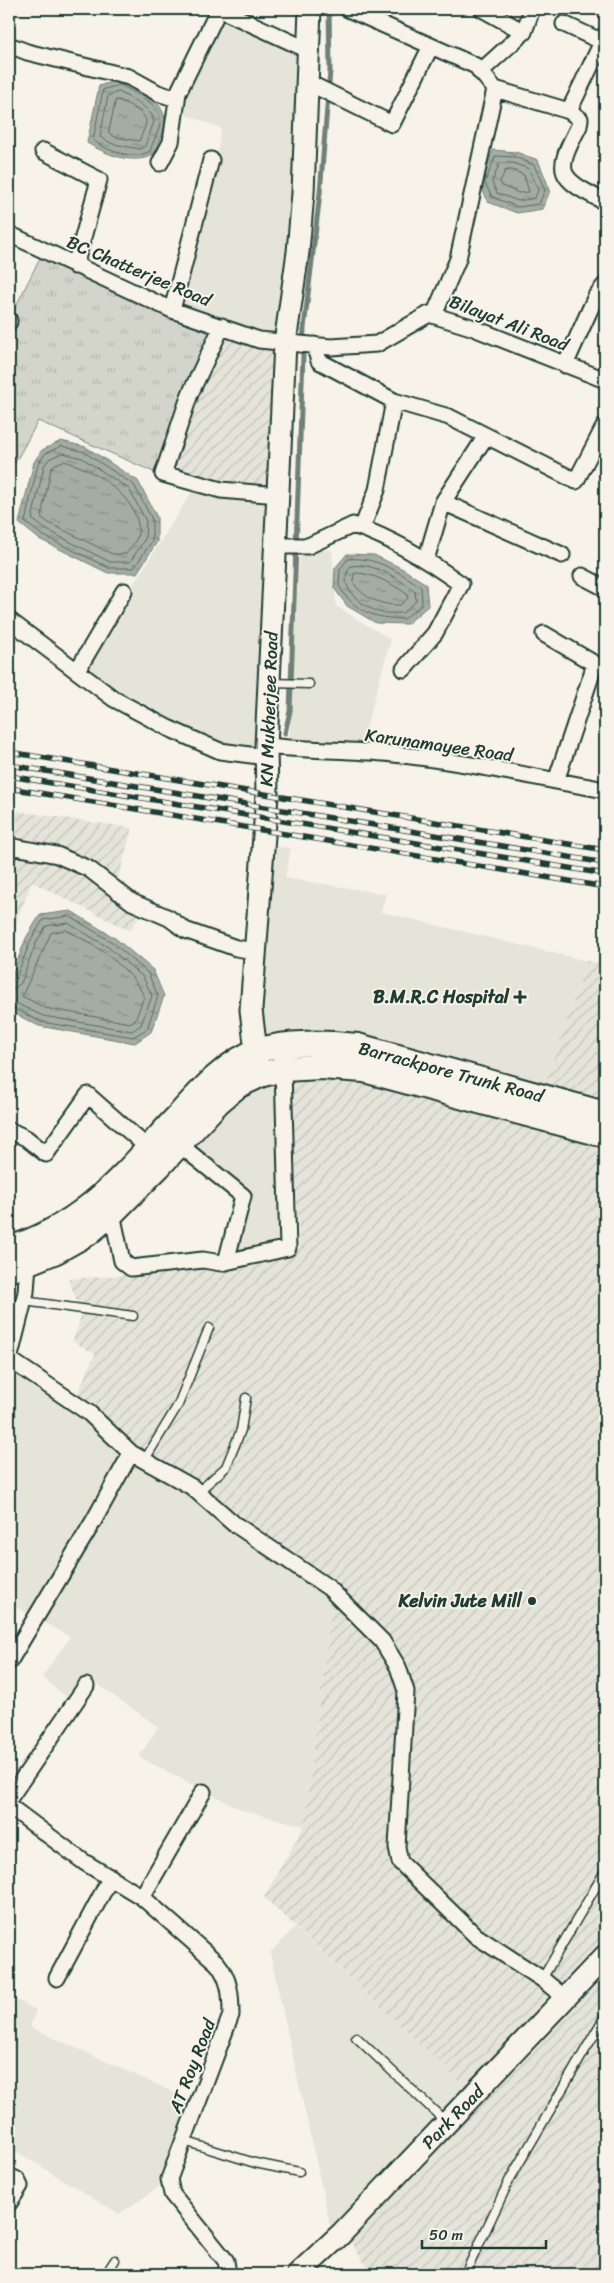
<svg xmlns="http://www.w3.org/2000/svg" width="614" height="2283" font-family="Sriracha,sans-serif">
	<defs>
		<pattern id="industrial-furrows" width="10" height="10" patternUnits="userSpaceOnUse" patternTransform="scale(1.25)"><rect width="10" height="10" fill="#e5e4d9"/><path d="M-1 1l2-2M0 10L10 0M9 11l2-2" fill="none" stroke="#c4c4bb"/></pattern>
		<pattern id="park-tufts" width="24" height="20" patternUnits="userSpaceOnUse" patternTransform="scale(1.25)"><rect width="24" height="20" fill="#d3d5ca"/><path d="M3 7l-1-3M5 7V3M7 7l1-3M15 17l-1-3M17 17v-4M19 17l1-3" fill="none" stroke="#b5b8ae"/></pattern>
		<pattern id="water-ripples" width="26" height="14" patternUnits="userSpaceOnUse" patternTransform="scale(1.25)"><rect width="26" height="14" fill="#a4ada3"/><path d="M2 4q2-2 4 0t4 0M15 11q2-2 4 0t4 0" fill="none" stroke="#858e86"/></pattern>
	</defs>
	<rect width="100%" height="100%" fill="#f7f3e8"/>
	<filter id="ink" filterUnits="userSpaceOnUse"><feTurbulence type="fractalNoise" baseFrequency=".02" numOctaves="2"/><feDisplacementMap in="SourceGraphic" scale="10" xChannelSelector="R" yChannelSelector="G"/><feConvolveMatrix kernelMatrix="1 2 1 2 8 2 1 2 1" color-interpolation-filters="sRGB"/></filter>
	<g filter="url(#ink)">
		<path fill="#e5e4d9" d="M222,18L304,53L293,237L278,336L227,322L181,303L216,162L221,128L181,113L185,93Z
			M194,488L274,498L258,751L224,744L184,729L116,695L84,669L120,606Z
			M332,550L336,606L391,640L362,742H289L300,551Z
			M269,846L291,848L285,878L386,894L381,912L587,961L537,1107L327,1053L262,1058L259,973Z
			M277,1072L283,1244L234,1253L245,1193L174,1137Z
			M23,1256L18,1294L9,1339V1264Z
			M11,1365L333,1595L304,1826L242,1810L139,1757L158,1727L86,1676L69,1699L42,1677L70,1637L9,1603V1372Z
			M295,1927L470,2091L332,2234L270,1953Z
			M9,1996L36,2010L30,2027L193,2101L159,2187L119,2214L9,2147Z"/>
		<path fill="url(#industrial-furrows)" d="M223,334L278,348L272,488L218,485L168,473L193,396Z
			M9,810L132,828L114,895L141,913L130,931L32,882L9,939Z
			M587,961L605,965V1124L537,1107Z
			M291,1070L425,1089L605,1141V2274H372L347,2237L478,2099L264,1897L304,1826L335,1579L312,1571L190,1478L130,1448L89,1403L76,1397L95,1354L73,1341L82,1313L68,1279L224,1268L299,1249Z"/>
		<path fill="url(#park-tufts)" stroke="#79897f" d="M42,254L216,329L156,473L38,421L9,474V320Z"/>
		<path fill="url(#water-ripples)" stroke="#6f8077" d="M120,79C137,89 164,99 165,121C166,131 157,146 154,155C131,165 108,155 87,143L99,86Z
			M493,150L516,152L538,160L550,190L543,209L517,213L488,202L480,184Z
			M61,441L86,447L138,481L157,517V542L137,573H108L39,539L19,523L34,462L42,450Z
			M347,554L374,555L403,569L426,584L428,606L407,624L376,623L347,606L334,588L335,568Z
			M71,911L115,938L153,970L164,996L151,1032L135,1043L39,1026L11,1012L9,983L26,938L40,915Z"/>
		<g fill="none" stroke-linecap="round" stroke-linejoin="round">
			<path stroke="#546a60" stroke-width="1" d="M120,85C134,92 164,105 160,124C158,133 153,142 150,151C135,161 106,151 93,140L103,90Z
				M119,92L141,104L152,115L154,122L145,146L140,149L113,144L100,137L108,96Z
				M116,100C124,101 145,112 146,121C146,126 141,136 139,141L115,137L109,133Z
				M496,156L515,157L534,165L545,190L539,204L518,207L492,197L485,183Z
				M500,163H513L529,169L538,190L535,198L518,201L497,193L492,183Z
				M512,170L524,175L529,192L519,193L502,186L500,182L505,171Z
				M62,446L84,452L134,485L152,519V541L134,568H109L42,535L25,522L38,464L45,454Z
				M63,453L82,458L129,489L146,521L145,539L130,562H110L45,529L32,519L44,466L49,459Z
				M64,461C92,468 143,499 138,534C137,541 130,548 126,554H112L49,523L41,517L51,469L54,465Z
				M348,559C375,556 400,572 421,587L422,604L404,619C375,618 355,613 339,586L340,570Z
				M351,566C374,562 397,578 415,591L416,601L403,613C396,613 386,614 379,612C360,605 335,586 351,566Z
				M355,573C374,573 392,584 407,594L408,598L400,605C381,605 364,599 353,582Z
				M66,930C92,943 134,969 144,997L135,1020L130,1023L45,1008L22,996L51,933Z
				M9,982L15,980L31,940L43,920L69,916L112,942L148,973L158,996L147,1029L133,1037L41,1022L9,1006
				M9,989L15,988L21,983L36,943L46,926L68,923L108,947L143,977L152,996L141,1025L132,1031L43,1016L9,1000"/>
			<path stroke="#6f8077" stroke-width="5" d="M285,733L290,711L304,328L320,193L330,71L329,9"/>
			<g stroke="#1f3d34" stroke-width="11">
				<path id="lane" d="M271,683L309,684
					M24,1301L133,1316
					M144,1461L178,1405L209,1328
					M198,1492L226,1467L241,1430L246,1398
					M542,1979L605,1871
					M356,2037L446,2122
					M184,2141L255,2163L299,2172
					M106,2274L115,2260
					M465,2274L510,2179L605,2016"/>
			</g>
			<g stroke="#1f3d34" stroke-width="19">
				<path id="street" d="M219,9L308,50
					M348,9L476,66L495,89L458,259L434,315
					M482,9L524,32
					M564,24L594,38L600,39L605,35
					M9,45L27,52L129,77L158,93L177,99
					M480,72L524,32L532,9
					M307,82L392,124L431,46
					M495,89L569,111L580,119L579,126C554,174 557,177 605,202
					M569,111L605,36
					M43,151L99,180L75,266
					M160,163L171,142L178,93L219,9
					M9,234L172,310L259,340L331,347L377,344L429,314L471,327L605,380
					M172,310L211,160
					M9,320V322
					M222,326L190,394L163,474L221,490L278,495
					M314,345L319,361L394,401L449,417L576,481L605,425
					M565,365L596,296L605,285
					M443,502L562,555
					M362,528L377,490L394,401
					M276,546H308L353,525C392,538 427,560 461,584L435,633L404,669
					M426,560L443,502L486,436
					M582,576L605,588
					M9,620L114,699L168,728L220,751L266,757
					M544,634L595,664L556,781
					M77,671L124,591
					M266,746C305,750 344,750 384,753C458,760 532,777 605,790
					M9,851L15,847L57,855L89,869L132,902L169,918L185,930L236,948L254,951
					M9,1130L26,1138L46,1154L88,1095L148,1148
					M180,1145L243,1196L226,1262
					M112,1213L122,1261L131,1268L203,1260L221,1263L288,1248L283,1069
					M9,1359L89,1413L131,1453L192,1487L233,1523L329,1588L382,1641L398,1667L406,1691L397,1847L400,1862L476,1936L542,1979L565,1998
					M9,1360L26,1292L28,1263
					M9,1662L93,1522L131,1453
					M9,1799L86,1686
					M9,1806L84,1862L142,1897L217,1963C230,1979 231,1995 231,2015L169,2179L172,2194L226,2261L228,2274
					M142,1897L203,1792
					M57,1978L111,1877
					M9,2176L17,2180L20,2186L9,2203"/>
			</g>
			<g stroke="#1f3d34" stroke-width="25">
				<path id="secondary" d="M258,1068L251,1010L267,795L266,746L285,343L298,252L303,193L310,9
					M298,2274L341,2234L605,1956"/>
			</g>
			<g stroke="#1f3d34" stroke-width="28">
				<path id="primary" d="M9,1249C89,1224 126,1171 181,1113C201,1091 228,1061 257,1051C288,1041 326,1043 358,1046L605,1114
					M9,1270L56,1251L88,1233L112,1213L159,1166L218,1102L237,1086L260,1075L283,1069L321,1067L364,1070L605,1135"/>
			</g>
			<use href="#lane" stroke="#f7f3e8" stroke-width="8"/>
			<use href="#street" stroke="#f7f3e8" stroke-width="15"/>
			<use href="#secondary" stroke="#f7f3e8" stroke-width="21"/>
			<use href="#primary" stroke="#f7f3e8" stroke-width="24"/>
			<g stroke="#1f3d34" stroke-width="5.5">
				<path id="rail" d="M9,752L605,850
					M9,765L605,863
					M9,776L605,874
					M9,788L605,887"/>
			</g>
			<use href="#rail" stroke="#f7f3e8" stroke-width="4" stroke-dasharray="11" stroke-linecap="butt"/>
		</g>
	</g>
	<g fill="#1f3d34" stroke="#f7f3e8" stroke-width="2">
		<path d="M517.5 989.5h5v5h5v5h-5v5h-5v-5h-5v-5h5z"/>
		<circle cx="532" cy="1601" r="5"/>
	</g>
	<g text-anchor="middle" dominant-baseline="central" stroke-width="4" stroke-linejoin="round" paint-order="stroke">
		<g font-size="18" fill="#1f3d34" stroke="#f7f3e8">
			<text transform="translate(139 271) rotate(23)">BC Chatterjee Road</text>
			<text transform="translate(509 323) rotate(21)">Bilayat Ali Road</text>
			<text transform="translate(269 709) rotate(-88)">KN Mukherjee Road</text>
			<text transform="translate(439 745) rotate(8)">Karunamayee Road</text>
			<text transform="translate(451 1072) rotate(15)">Barrackpore Trunk Road</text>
			<text transform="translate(192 2066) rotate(-69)">AT Roy Road</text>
			<text transform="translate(453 2117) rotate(-46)">Park Road</text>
		</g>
		<g font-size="18" font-weight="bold" fill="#1f3d34" stroke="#f7f3e8" text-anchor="end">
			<text x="509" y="997">B.M.R.C Hospital</text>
			<text x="522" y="1601">Kelvin Jute Mill</text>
		</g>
	</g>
	<rect width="614" height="2283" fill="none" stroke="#f7f3e8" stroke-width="30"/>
	<rect x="15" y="15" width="584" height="2253" fill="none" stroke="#1f3d34" stroke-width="2" filter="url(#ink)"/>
	<path d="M422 2240v8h124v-8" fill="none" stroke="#1f3d34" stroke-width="2.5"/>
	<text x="429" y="2240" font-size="15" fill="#1f3d34" stroke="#f7f3e8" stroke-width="4" paint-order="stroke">50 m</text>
</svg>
